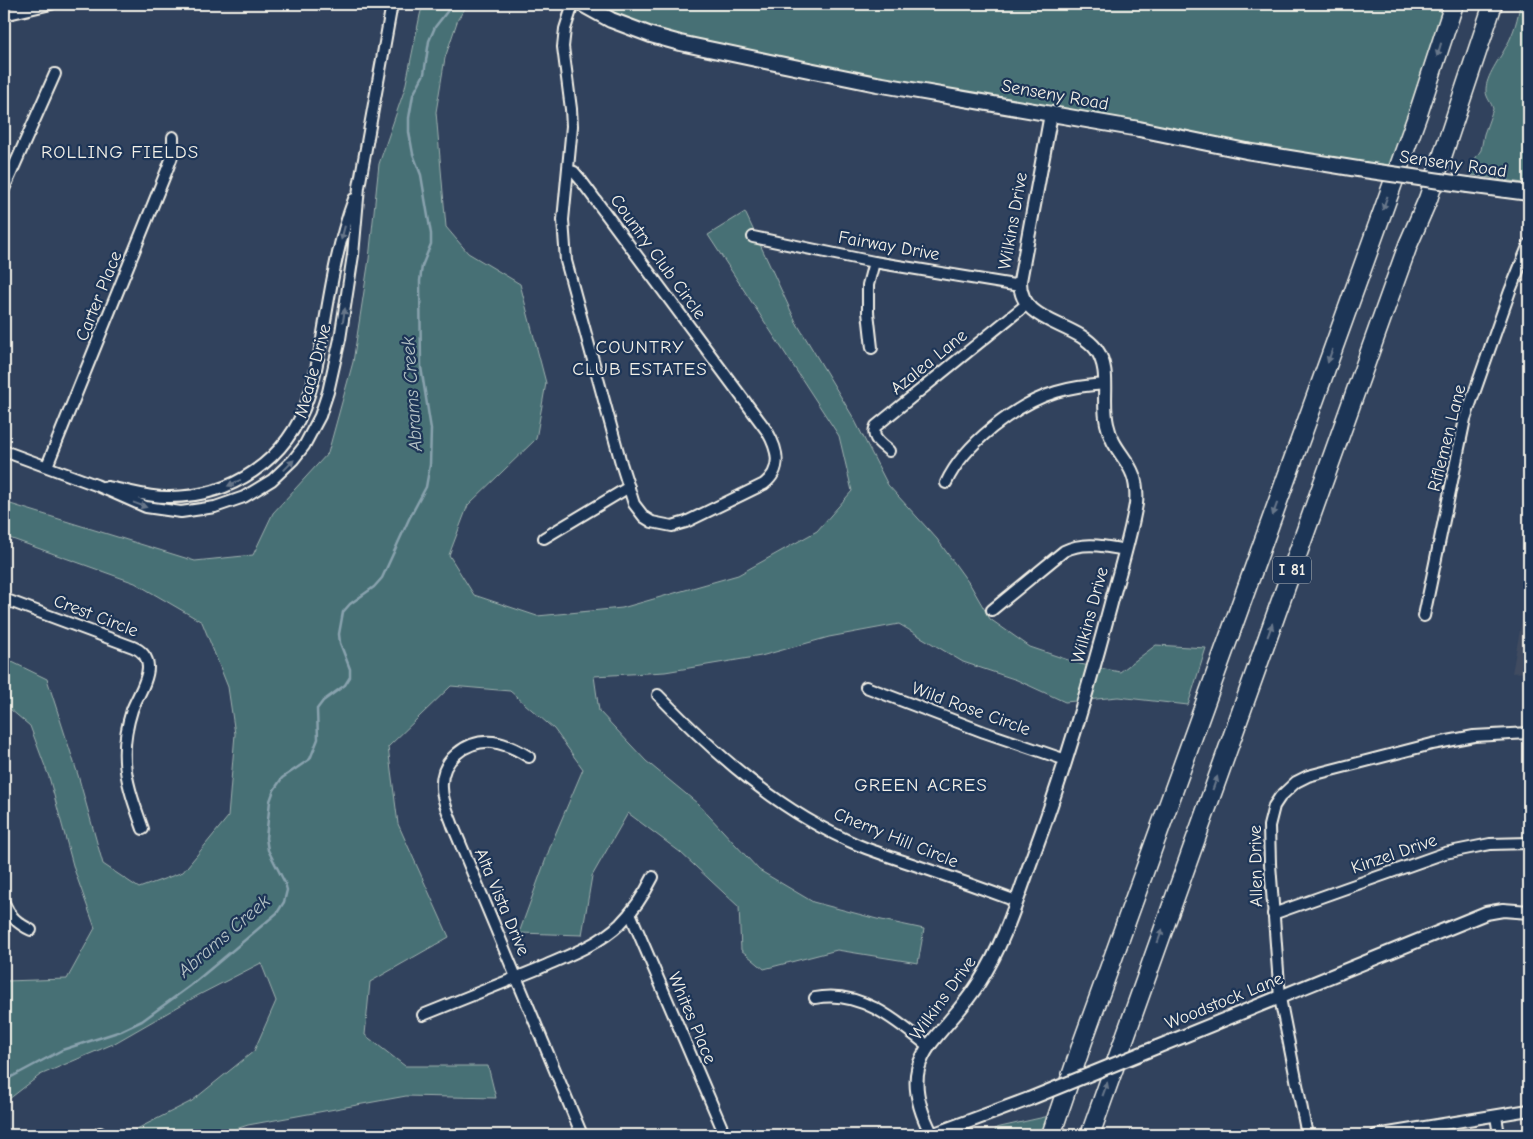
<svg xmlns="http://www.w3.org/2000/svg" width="1533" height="1139" font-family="'Comic Neue',sans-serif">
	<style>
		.built { fill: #3f4b61 }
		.green { fill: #477075; stroke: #9eb0ae }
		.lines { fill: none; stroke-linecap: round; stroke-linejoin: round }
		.stream { stroke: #89a2ae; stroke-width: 2.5 }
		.minor-casing { stroke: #f4f1e8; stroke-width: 14 }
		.tertiary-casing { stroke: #f4f1e8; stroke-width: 16 }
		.secondary-casing { stroke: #f4f1e8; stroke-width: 18 }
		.motorway-casing { stroke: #f4f1e8; stroke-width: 21 }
		.minor { stroke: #1d3557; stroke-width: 10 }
		.tertiary { stroke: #1d3557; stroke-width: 12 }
		.secondary { stroke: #1d3557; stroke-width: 14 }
		.motorway { stroke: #1d3557; stroke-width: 18 }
		.tertiary-bridge-casing { stroke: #f4f1e8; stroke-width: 16; stroke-linecap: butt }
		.secondary-bridge-casing { stroke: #f4f1e8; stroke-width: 18; stroke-linecap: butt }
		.tertiary-bridge { stroke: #1d3557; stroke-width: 12 }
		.secondary-bridge { stroke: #1d3557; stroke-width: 14 }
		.oneway { fill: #68778a }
		.labels { text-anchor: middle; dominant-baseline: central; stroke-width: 4.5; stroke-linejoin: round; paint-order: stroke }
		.shield { fill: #1d3557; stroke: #b4b9bc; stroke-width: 1 }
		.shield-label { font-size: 16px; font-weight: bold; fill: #f4f1e8 }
		.street-label { font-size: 18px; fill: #f4f1e8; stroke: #1d3557 }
		.neighbourhood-label { font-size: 19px; letter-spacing: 1px; fill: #f4f1e8; stroke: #1d3557 }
		.water-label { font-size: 19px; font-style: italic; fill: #b6c3c6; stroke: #1d3557 }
	</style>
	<rect width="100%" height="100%" fill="#31425d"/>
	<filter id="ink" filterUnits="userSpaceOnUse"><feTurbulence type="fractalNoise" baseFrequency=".02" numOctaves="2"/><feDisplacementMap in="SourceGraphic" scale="10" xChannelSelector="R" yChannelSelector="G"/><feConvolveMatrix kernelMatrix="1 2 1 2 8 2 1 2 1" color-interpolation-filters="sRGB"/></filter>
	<g filter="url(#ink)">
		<!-- built -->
		<polygon class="built" points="1529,582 1529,672 1512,673"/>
		<!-- green -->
		<g class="green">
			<polygon points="423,4 468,4 458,19 445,58 436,112 446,227 468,253 520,284 546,383 536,439 468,505 449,555 474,595 537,616 622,608 738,575 817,531 852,491 839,436 708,235 745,212 796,322 853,417 888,485 937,539 971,586 990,619 1030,647 1080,664 1120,672 1156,645 1206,648 1188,705 1118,697 1065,702 1017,680 963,662 899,624 829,637 761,656 665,672 594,676 599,711 646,761 697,803 759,870 813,902 877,919 924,929 918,963 837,950 764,969 741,950 739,907 680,852 628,813 592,876 582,935 519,933 552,842 583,769 554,729 510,691 451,686 388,747 398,824 449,937 370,982 365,1035 405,1066 488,1066 496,1098 406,1096 248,1125 218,1135 125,1135 192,1101 254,1051 276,1001 261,963 195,997 113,1044 40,1075 4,1103 4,979 5,981 67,979 95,928 74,869 49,777 30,726 4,704 4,658 47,679 78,775 103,864 139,888 183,872 228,817 235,734 228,687 202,622 135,583 4,536 4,502 195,561 253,555 273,513 328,453 353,362 369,259 379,164 405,88 420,15"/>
			<polygon points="585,4 1452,4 1395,173 651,35"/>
			<path d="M1520,4H1529V184L1472,175L1473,162L1481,150L1484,134L1493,109C1492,103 1486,98 1486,91C1485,77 1501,57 1507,45C1514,32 1518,18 1520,4Z"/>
			<polygon points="1049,1116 1042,1135 994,1135 996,1128"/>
		</g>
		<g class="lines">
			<!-- stream -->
			<polyline class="stream" points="4,1081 62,1050 121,1031 142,1021 190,986 220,961 277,913 284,902 287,890 285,883 268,850 266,838 270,801 274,790 282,778 310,759 318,739 317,709 323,701 345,685 350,677 350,669 340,643 339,634 343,612 350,604 374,587 382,578 409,519 426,487 430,465 431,429 421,367 420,281 422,266 431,244 431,234 421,175 413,154 409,132 409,118 413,95 424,74 429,41 435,27 453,4"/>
			<defs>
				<g id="minor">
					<polyline points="4,15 51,4"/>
					<path d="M568,170L574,172L580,179L767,431C778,450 783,469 764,484L686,522L672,526L652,522L644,517L634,504L621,463L566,261L563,220L572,126L571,109L563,47L565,29L573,4"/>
					<polyline points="4,189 55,74"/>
					<polyline points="753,237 874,262 1020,286"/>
					<polyline points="872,348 868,312 868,285 874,262"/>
					<polyline points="4,451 96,485 146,507 181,512 215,507 244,497 272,480 293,460 304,446 320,416 328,392 340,339 353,255 359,187 392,4"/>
					<path d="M889,451C881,444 870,438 876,426L1027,304"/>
					<polyline points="47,466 167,170 173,154 173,137"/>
					<path d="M946,483C964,444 1016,404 1056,392C1072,387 1089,385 1106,384"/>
					<path d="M107,487C127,490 146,497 167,497C231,498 288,460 308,398C315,379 318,359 322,339C330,292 337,244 354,199"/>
					<polyline points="544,538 629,487"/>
					<path d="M4,599L133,647C141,650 148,657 148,667C148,681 137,697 132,710C117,757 127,784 143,829"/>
					<path d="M992,610L1064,551C1084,541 1104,546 1126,550"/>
					<polyline points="1424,616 1465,419 1510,291 1529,244"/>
					<polyline points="866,687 984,732 1066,760"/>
					<path d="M658,695C716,755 780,812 858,845C875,852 894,858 912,864C947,876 981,888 1016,901"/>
					<path d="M529,757C518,750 506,744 493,742C466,740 440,760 442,788C442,801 449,814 453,826L582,1135"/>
					<path d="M4,903C9,916 18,924 31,930"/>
					<polyline points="630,913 725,1135"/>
					<polyline points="1273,914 1445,853 1490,844 1529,843"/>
					<path d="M815,998C859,989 896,1020 928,1046"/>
					<path d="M423,1015C462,999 501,984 540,968C567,956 598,945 620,924C634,910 644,895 653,877"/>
					<polyline points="1496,1116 1499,1135"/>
					<polyline points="100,1135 100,1133"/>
					<polyline points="1307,1135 1280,998 1270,864 1269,826 1274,806 1280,797 1296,782 1308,776 1432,744 1474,736 1529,733"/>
					<polyline points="1376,1135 1529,1110"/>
				</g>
				<g id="tertiary">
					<polyline points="1157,1047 1486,913 1503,910 1529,912"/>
					<path d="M932,1135C890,1053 942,1043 980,981C1005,942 1018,896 1034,853C1064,772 1088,690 1110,607C1119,573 1130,539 1136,504C1140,461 1114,458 1107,424C1101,398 1112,371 1096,349C1075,322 1019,323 1020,281L1051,114"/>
					<polyline points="932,1135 1029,1099"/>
				</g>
				<g id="secondary">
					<polyline points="582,4 611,20 651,35 680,43 770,62 877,84 1139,129 1246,151 1364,170"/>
					<polyline points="1468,185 1529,193"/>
				</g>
				<g id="motorway">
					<polyline points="1051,1135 1083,1041 1419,111 1454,4"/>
					<polyline points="1090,1135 1384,312 1408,245 1428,199 1493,4"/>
				</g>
			</defs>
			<!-- minor casing -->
			<use href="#minor" class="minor-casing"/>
			<!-- tertiary casing -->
			<use href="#tertiary" class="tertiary-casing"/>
			<!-- secondary casing -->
			<use href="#secondary" class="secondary-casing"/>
			<!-- motorway casing -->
			<use href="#motorway" class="motorway-casing"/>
			<!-- minor -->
			<use href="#minor" class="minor"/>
			<!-- tertiary -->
			<use href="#tertiary" class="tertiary"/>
			<!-- secondary -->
			<use href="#secondary" class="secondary"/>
			<!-- motorway -->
			<use href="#motorway" class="motorway"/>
			<defs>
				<polyline id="tertiary-bridge" points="1029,1099 1157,1047"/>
				<polyline id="secondary-bridge" points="1364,170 1468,185"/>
			</defs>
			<!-- tertiary-bridge casing -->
			<use href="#tertiary-bridge" class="tertiary-bridge-casing"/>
			<!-- secondary-bridge casing -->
			<use href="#secondary-bridge" class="secondary-bridge-casing"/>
			<!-- tertiary-bridge -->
			<use href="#tertiary-bridge" class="tertiary-bridge"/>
			<!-- secondary-bridge -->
			<use href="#secondary-bridge" class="secondary-bridge"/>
		</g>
		<!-- one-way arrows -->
		<defs><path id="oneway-solid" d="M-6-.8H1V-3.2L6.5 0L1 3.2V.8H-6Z" transform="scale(1.25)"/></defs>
		<g class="oneway">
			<use href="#oneway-solid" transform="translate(1439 50) rotate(107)"/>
			<use href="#oneway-solid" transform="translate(1385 203) rotate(110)"/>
			<use href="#oneway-solid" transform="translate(343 233) rotate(105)"/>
			<use href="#oneway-solid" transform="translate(344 315) rotate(-81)"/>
			<use href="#oneway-solid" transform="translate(1330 356) rotate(110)"/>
			<use href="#oneway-solid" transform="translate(289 465) rotate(-46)"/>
			<use href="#oneway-solid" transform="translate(234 483) rotate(155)"/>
			<use href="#oneway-solid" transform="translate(140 505) rotate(20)"/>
			<use href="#oneway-solid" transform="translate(1275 509) rotate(110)"/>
			<use href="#oneway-solid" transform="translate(1270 630) rotate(-70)"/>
			<use href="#oneway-solid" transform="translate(1215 783) rotate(-70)"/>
			<use href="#oneway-solid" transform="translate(1160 936) rotate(-70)"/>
			<use href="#oneway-solid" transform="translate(1105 1089) rotate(-70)"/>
		</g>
	</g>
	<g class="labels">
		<!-- shield labels -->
		<rect class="shield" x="1273" y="556.5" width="38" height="27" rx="4"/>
		<g class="shield-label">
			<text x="1292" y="570">I 81</text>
		</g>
		<!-- street labels -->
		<g class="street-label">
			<text transform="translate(1055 95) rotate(10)">Senseny Road</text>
			<text transform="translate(1453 164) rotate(8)">Senseny Road</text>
			<text transform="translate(1013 221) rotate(-80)">Wilkins Drive</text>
			<text transform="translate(889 246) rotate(10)">Fairway Drive</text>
			<text transform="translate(658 257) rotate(54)">Country Club Circle</text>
			<text transform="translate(99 296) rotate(-68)">Carter Place</text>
			<text transform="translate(929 362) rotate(-39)">Azalea Lane</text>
			<text transform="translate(313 371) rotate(-75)">Meade Drive</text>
			<text transform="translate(1447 438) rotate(-76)">Riflemen Lane</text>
			<text transform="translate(1090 615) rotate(-75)">Wilkins Drive</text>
			<text transform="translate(96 616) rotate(21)">Crest Circle</text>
			<text transform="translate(971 709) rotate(20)">Wild Rose Circle</text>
			<text transform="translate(896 838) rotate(22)">Cherry Hill Circle</text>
			<text transform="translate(1394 854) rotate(-19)">Kinzel Drive</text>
			<text transform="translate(1256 866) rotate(-91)">Allen Drive</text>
			<text transform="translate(502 902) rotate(67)">Alta Vista Drive</text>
			<text transform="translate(943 998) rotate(-54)">Wilkins Drive</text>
			<text transform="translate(1224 1001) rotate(-22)">Woodstock Lane</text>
			<text transform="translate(692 1018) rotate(67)">Whites Place</text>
		</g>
		<!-- neighbourhood labels -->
		<g class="neighbourhood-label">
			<text x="120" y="152">ROLLING FIELDS</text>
			<text x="640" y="347">COUNTRY<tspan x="640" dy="22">CLUB ESTATES</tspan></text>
			<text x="921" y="785">GREEN ACRES</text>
		</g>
		<!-- water labels -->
		<g class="water-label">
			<text transform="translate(412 394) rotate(-94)">Abrams Creek</text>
			<text transform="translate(224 936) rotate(-41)">Abrams Creek</text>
		</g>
	</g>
	<!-- margin -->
	<rect width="1533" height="1139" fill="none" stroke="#1d3557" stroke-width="20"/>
	<rect x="10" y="10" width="1513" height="1119" fill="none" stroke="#f4f1e8" stroke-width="2" filter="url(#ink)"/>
</svg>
